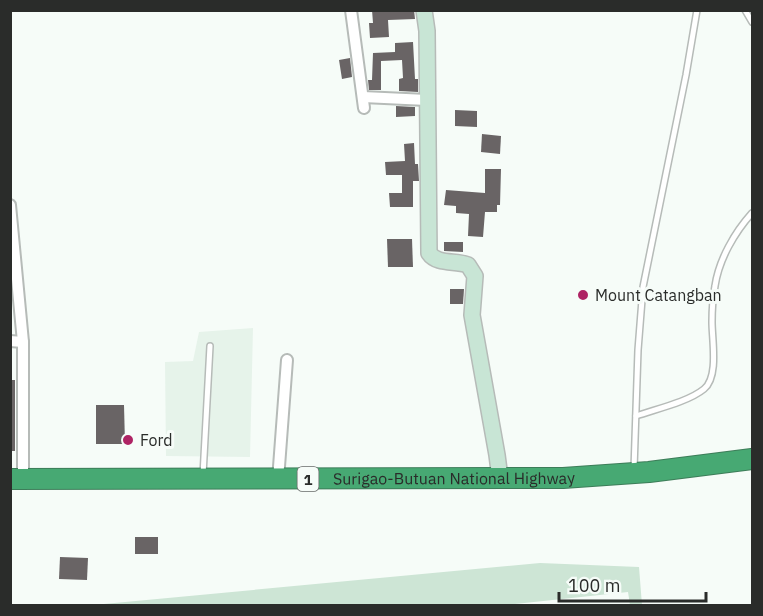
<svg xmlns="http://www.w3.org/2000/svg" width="763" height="616" font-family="'IBM Plex Sans',sans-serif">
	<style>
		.built { fill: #e6f3ea }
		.green { fill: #cde5d5 }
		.building { fill: #696465 }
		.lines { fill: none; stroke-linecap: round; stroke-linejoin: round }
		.lane-casing { stroke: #b6bbb8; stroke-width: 8 }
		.street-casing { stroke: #b6bbb8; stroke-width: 14 }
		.secondary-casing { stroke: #b6bbb8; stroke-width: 18 }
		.highway-casing { stroke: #3d7d59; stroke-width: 22 }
		.lane { stroke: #fff; stroke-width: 5 }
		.street { stroke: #fff; stroke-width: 10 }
		.secondary { stroke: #c8e5d5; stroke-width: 15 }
		.highway { stroke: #47a973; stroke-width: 20 }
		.poi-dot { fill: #ae2364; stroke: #f6fcf8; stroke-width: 2 }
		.labels { text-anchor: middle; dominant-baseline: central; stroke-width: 6; stroke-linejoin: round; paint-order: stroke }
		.shield { fill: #f6fcf8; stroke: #676a68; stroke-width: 1.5 }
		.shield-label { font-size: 15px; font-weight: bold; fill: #2a2c2a }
		.poi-label { font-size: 16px; fill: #2a2c2a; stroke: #f6fcf8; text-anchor: start }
		.street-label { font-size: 16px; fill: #2a2c2a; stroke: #f6fcf8 }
	</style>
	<rect width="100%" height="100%" fill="#f6fcf8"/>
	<!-- built -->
	<polygon class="built" points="253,328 250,457 166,456 165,362 193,361 199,332"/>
	<!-- green -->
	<polygon class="green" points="540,563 639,567 642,605 630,605 628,592 497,606 93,605"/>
	<!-- building -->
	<g class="building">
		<polygon points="372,10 414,10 415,19 388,20 389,37 370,38 369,23 373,23"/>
		<polygon points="413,42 415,79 418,79 418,92 399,91 399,79 403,78 402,60 381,61 381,90 369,90 368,80 372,80 373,53 395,52 395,43"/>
		<polygon points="350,58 352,77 342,79 339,60"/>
		<polygon points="396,106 415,107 415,116 396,117"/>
		<polygon points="455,110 477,111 477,127 455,126"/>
		<polygon points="482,134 501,136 500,154 481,152"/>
		<polygon points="414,143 415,164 418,164 419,181 413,181 413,207 390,207 389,193 402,193 402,175 386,175 385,162 405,161 404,144"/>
		<polygon points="485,169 501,169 500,205 497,205 497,212 485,212 483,237 468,236 469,214 456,213 456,206 444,205 446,190 485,193"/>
		<polygon points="387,239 412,239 413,267 388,267"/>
		<polygon points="444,242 463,242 463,252 444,251"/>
		<polygon points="450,289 464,289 463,304 450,304"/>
		<rect x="10" y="380" width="5" height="71"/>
		<polygon points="96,405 124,405 125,444 96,444"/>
		<rect x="135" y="537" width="23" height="17"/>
		<polygon points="60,557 88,558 87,580 59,579"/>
	</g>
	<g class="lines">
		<defs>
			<g id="lane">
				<polyline points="745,10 752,22"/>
				<path d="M636,416C656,409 688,402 704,389C719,377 712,340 712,322C712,310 713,297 715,286C719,259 735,232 752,213"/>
				<polyline points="634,469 638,350 643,287 686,75 697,10"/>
				<polyline points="203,475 210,346"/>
			</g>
			<g id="street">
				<polyline points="351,10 364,108"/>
				<polyline points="363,97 427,100"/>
				<polyline points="10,205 23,342 23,479"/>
				<polyline points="10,341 23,342"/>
				<polyline points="278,480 287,360"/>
			</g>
			<path id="secondary" d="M424,10L427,31L429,253C437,265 456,260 468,265L475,276L472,315L497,455L500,478"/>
			<g id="highway">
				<path id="s1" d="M10,479L563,478L649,472L752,459"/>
			</g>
		</defs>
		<!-- lane casing -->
		<use href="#lane" class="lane-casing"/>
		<!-- street casing -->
		<use href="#street" class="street-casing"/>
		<!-- secondary casing -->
		<use href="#secondary" class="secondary-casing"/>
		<!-- highway casing -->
		<use href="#highway" class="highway-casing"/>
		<!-- lane -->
		<use href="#lane" class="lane"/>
		<!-- street -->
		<use href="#street" class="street"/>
		<!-- secondary -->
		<use href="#secondary" class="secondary"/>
		<!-- highway -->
		<use href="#highway" class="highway"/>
	</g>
	<!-- markers -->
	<g class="poi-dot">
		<circle cx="583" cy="295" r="6"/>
		<circle cx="128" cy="440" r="6"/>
	</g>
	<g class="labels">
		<!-- shield labels -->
		<rect class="shield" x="297.5" y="467" width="21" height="24" rx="4.5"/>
		<g class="shield-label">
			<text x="308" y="479">1</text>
		</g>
		<!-- poi labels -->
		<g class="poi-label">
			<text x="595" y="295">Mount Catangban</text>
			<text x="140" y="440">Ford</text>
		</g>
		<!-- street labels -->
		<g class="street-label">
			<text stroke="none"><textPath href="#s1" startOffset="444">Surigao-Butuan National Highway</textPath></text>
		</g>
	</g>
	<!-- border -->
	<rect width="763" height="616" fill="none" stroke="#2a2c2a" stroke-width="24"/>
	<!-- scale -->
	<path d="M559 592v9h147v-9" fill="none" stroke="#2a2c2a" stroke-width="3"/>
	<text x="568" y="592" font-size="18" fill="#2a2c2a" stroke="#f6fcf8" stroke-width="4.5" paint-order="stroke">100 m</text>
</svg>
